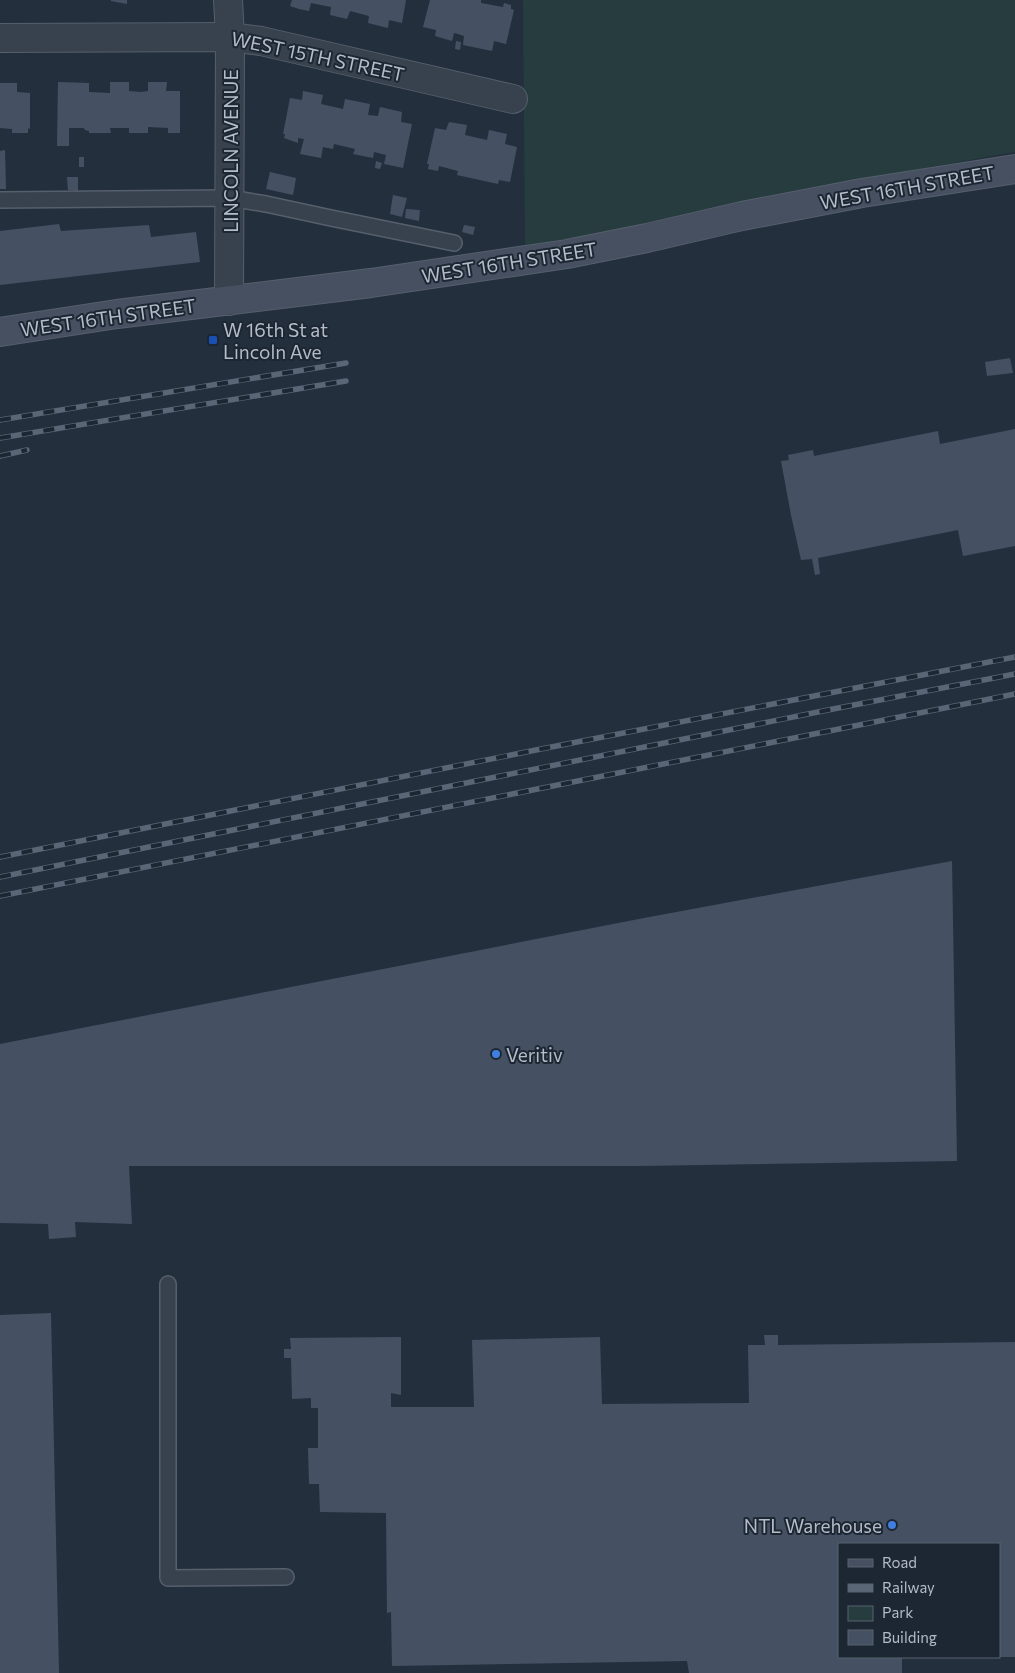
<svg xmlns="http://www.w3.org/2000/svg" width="1015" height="1673" font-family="Commissioner,sans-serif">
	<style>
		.green { fill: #263c3f }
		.building { fill: #455162 }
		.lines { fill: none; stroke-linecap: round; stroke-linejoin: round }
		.lane-casing { stroke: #565f6c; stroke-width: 18 }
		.street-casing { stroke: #565f6c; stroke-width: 30 }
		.secondary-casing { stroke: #565f6c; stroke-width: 30 }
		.lane { stroke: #38414e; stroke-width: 15 }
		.street { stroke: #38414e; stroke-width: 28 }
		.secondary { stroke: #465061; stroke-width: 28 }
		.rail-casing { stroke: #5a6575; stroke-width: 5.5 }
		.rail { stroke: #1d2633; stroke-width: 4; stroke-dasharray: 11; stroke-linecap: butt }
		.transit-dot { fill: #1a4fb4; stroke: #1d2633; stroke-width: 2 }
		.shop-dot { fill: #3f7fe0; stroke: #1d2633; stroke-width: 2 }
		.labels { text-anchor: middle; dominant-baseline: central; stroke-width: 4; stroke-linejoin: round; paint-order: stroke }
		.street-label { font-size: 19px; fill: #b4bcc9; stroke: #1d2633 }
		.poi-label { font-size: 19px; fill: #b4bcc9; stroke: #1d2633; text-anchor: start }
	</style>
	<rect width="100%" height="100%" fill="#242f3e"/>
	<!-- green -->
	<polygon class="green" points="523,0 1015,0 1015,152 778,194 593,235 525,245"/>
	<!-- building -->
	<g class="building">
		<polygon points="111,0 127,0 127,4 111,1"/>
		<polygon points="292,0 406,0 402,23 389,20 388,28 368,23 369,16 350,11 347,19 330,15 331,7 311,3 309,11 299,9 290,6"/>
		<polygon points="430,0 481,0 481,3 503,7 504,3 511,5 511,9 514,10 506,44 494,41 492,51 463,45 464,36 458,34 454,33 452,41 435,36 436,30 423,27"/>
		<polygon points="456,41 461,42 460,50 455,49"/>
		<polygon points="58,82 89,83 89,92 110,93 110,82 129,82 129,91 140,92 148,91 148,82 167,82 166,91 180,91 180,133 168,133 168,128 148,127 148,133 129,133 129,128 110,128 111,133 89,133 89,131 85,130 84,128 69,128 69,146 57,146"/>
		<polygon points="0,83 17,83 17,92 30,93 30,129 28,128 28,133 12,133 12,129 0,128"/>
		<polygon points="303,91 323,95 321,104 343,109 345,99 370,104 368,115 378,116 380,107 402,112 401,122 412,124 403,168 384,164 386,155 374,152 373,158 353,154 355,149 334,144 333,149 323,147 321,158 300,154 304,139 298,138 298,143 284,138 285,134 283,134 290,98 302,100"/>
		<polygon points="449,122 467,125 465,135 487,140 489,130 507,134 505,144 517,147 510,182 499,180 498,184 457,175 458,171 439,166 438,171 428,169 429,164 427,164 435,128 446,130"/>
		<polygon points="5,150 6,189 0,189 0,151"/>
		<rect x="79" y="157" width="5" height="10"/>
		<polygon points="376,161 382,163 380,169 375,168"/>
		<polygon points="270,172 296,178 293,195 266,189"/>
		<polygon points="67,177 78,177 78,191 68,190"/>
		<polygon points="393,195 407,198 402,217 390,214"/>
		<polygon points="406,209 420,210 419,221 405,218"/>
		<polygon points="59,224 61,231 149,225 151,237 196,232 200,262 0,285 0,231"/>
		<polygon points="464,225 475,227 473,235 462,232"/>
		<polygon points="1010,358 1013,373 987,376 985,362"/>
		<polygon points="1015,429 1015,546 963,556 958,530 818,558 820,574 815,575 812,559 801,560 791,515 781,461 789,460 788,455 813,450 814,456 938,431 940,444"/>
		<polygon points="952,861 957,1161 638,1166 129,1166 132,1224 75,1222 76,1237 49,1239 48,1224 0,1223 0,1044 644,918"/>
		<polygon points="51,1313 59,1673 0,1673 0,1315"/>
		<polygon points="764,1335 778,1335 778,1345 1015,1342 1015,1657 999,1657 999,1544 839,1544 839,1657 902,1657 902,1673 689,1673 687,1661 392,1666 391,1612 387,1613 386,1513 320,1512 319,1484 309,1484 308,1448 318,1448 318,1408 311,1408 311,1398 292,1399 291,1358 284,1358 284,1349 291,1349 290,1338 401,1337 401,1395 391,1393 391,1407 474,1407 472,1340 600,1337 602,1404 749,1403 748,1345 765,1345"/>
	</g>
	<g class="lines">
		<defs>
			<g id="lane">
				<polyline points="0,200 230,198 266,204 331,218 454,243"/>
				<polyline points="168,1284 168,1578 286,1577"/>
			</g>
			<g id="street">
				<polyline points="228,0 230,37 229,301"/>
				<polyline points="0,38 230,37 261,41 513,99"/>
			</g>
			<polyline id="secondary" points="0,332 117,314 371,283 567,254 647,238 742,216 862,193 1015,169"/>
		</defs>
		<!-- lane casing -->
		<use href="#lane" class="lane-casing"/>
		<!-- street casing -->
		<use href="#street" class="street-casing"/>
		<!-- secondary casing -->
		<use href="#secondary" class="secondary-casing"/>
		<!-- lane -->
		<use href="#lane" class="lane"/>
		<!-- street -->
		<use href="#street" class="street"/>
		<!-- secondary -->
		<use href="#secondary" class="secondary"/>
		<defs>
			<g id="rail">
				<polyline points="0,420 346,363"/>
				<polyline points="0,438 346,381"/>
				<polyline points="0,456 27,450"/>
				<polyline points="0,857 541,749 1015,657"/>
				<polyline points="0,877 828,710 1015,674"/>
				<polyline points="0,896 1015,694"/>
			</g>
		</defs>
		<!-- rail casing -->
		<use href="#rail" class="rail-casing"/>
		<!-- rail -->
		<use href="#rail" class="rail"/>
	</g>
	<!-- markers -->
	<rect class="transit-dot" x="208" y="335" width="10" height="10" rx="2.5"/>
	<g class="shop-dot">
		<circle cx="496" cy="1054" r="5"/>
		<circle cx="892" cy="1525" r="5"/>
	</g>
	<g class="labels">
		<!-- street labels -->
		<g class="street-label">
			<text transform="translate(318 56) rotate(12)">WEST 15TH STREET</text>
			<text transform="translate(230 151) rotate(-90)">LINCOLN AVENUE</text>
			<text transform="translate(907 187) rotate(-10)">WEST 16TH STREET</text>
			<text transform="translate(509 262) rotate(-9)">WEST 16TH STREET</text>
			<text transform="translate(108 317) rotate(-8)">WEST 16TH STREET</text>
		</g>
		<!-- poi labels -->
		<g class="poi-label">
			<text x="223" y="329">W 16th St at<tspan x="223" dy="22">Lincoln Ave</tspan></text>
			<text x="506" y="1054">Veritiv</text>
			<text x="882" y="1525" text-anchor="end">NTL Warehouse</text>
		</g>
	</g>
	<!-- legend -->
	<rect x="838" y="1543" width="162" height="115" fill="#1d2633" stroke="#59626f"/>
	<rect x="848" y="1559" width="25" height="8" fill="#465061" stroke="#59626f"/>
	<text x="882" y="1568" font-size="15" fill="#b4bcc9">Road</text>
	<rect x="848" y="1584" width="25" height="8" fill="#5a6575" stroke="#59626f"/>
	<text x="882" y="1593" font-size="15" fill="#b4bcc9">Railway</text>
	<rect x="848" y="1606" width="25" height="15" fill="#263c3f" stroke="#59626f"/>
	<text x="882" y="1618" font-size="15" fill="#b4bcc9">Park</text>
	<rect x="848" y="1630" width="25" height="15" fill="#455162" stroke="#59626f"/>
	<text x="882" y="1643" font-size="15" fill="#b4bcc9">Building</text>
</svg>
